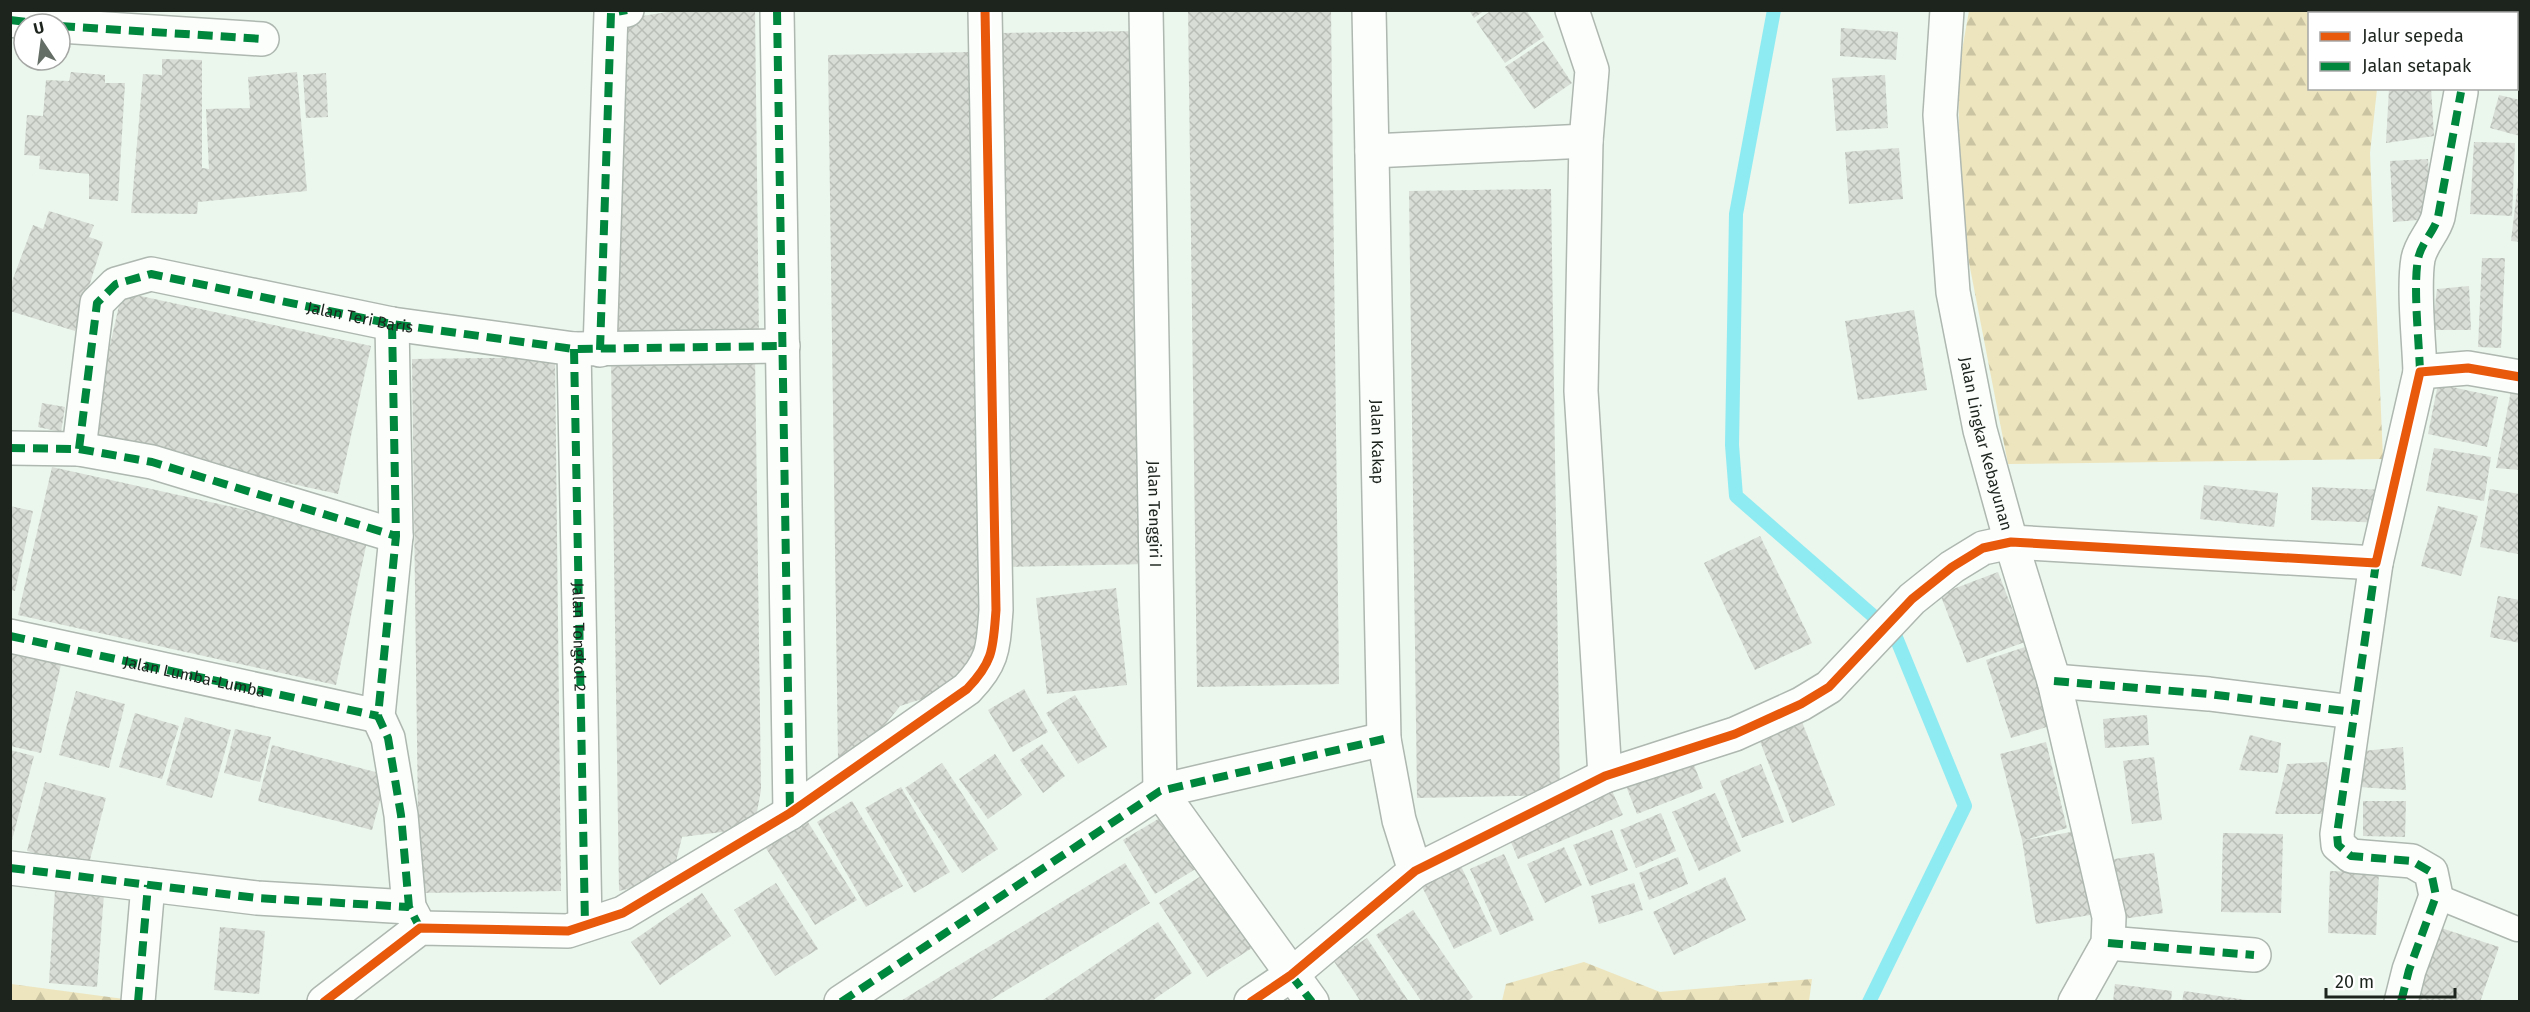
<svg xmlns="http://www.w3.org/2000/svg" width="2530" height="1012" font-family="'Fira Sans',sans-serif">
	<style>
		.forest { fill: url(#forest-firs) }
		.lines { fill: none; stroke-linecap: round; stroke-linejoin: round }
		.stream { stroke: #8eebf2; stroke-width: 14 }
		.building { fill: url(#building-cross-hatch) }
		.service-casing { stroke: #aeb7b0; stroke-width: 27 }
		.minor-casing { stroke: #aeb7b0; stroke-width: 36 }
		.service { stroke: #fcfefc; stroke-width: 24 }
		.minor { stroke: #fcfefc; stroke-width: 33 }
		.quiet { stroke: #00873e; stroke-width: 8; stroke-dasharray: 15 8; stroke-linecap: butt }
		.cycleway-casing { stroke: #fff; stroke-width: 13 }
		.cycleway { stroke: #e8590c; stroke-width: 9 }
		.labels { text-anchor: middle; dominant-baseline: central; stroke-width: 5; stroke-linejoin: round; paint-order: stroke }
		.street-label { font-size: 16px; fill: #1d241e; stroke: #fff }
	</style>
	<defs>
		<pattern id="forest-firs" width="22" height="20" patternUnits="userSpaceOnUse" patternTransform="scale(1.5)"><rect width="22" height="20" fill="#ede5bd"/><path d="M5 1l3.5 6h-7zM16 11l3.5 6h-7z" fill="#cbc4a2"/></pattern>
		<pattern id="building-cross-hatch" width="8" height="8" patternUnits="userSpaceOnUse" patternTransform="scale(1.5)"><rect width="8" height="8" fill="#d8ded5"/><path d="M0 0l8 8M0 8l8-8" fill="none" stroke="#b9beb6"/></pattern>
	</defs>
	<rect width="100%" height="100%" fill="#ebf6ec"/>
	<!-- forest -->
	<g class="forest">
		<polygon points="1969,11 2385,11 2385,14 2310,14 2310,88 2377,89 2370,153 2383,459 2008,464 1961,221 1958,73"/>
		<polygon points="1584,962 1660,992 1812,979 1809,1001 1502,1001 1506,984"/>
		<polygon points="11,984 139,1001 11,1001"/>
	</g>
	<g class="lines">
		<!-- stream -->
		<polyline class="stream" points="1774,10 1736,214 1732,445 1736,496 1895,635 1965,806 1869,1002"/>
	</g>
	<!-- building -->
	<g class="building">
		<polygon points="680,10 755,10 759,343 617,345 617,20"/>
		<polygon points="1188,10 1331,10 1339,684 1197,687"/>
		<polygon points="1469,10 1485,10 1474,18"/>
		<polygon points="1492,10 1526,10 1544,37 1505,63 1476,21"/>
		<rect x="2434" y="10" width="34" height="4"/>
		<rect x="2476" y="10" width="35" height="4"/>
		<polygon points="2518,10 2520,10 2520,42 2517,42"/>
		<polygon points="1841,28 1898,32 1896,60 1840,56"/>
		<polygon points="1141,31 1149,564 1007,567 999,33"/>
		<polygon points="1544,41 1572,83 1534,109 1505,67"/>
		<polygon points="970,52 979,658 928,697 900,706 872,741 838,760 828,55"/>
		<polygon points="162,59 202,60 202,168 209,169 206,109 250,108 248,77 297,72 307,191 198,202 197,214 131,213 143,74 162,75"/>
		<polygon points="71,72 105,75 105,83 125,83 118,201 89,199 89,174 39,169 40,156 24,155 27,115 43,116 46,80 69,81"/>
		<polygon points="326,73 328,117 306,118 303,75"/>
		<polygon points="1885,75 1888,128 1836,131 1832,78"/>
		<polygon points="2389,88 2431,88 2434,136 2386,143"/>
		<polygon points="2499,95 2520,100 2520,136 2490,128"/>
		<polygon points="2474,142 2515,143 2512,216 2470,214"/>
		<polygon points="1899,148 1903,199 1849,204 1845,152"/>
		<polygon points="2428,159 2432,219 2393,222 2390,161"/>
		<polygon points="2518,182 2520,182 2520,242 2511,241"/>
		<polygon points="1551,189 1560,795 1417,798 1409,191"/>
		<polygon points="49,211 94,225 89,237 103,242 75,331 10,311 10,287 33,225 43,229"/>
		<polygon points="2482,258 2505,258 2501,348 2478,347"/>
		<polygon points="2469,286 2471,330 2432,330 2437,289"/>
		<polygon points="122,292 371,346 338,494 89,439"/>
		<polygon points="1914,310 1927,390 1858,400 1845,321"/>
		<polygon points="755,355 761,790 754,828 682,837 672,878 619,891 611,358"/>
		<polygon points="555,357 561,891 419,893 412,359"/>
		<polygon points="2438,384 2498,397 2487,447 2428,434"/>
		<polygon points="2511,391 2520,393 2520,470 2496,468"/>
		<polygon points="42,403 65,407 61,432 38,427"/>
		<polygon points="2434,448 2491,457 2484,501 2426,491"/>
		<polygon points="52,467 368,537 336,685 18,615"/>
		<polygon points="2204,485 2278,493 2274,527 2200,519"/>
		<polygon points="2312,487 2386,490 2384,523 2311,520"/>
		<polygon points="2490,489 2520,494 2518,554 2480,547"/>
		<polygon points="10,506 33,511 15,591 10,590"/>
		<polygon points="2438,506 2478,516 2461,576 2421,566"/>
		<polygon points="1760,536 1812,643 1755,670 1704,563"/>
		<polygon points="1998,572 2025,642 1967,663 1940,594"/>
		<polygon points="1116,588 1127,685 1047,694 1036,598"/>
		<polygon points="2498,596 2520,600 2520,643 2490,637"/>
		<polygon points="2025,647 2050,726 2011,738 1986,660"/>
		<polygon points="10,650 62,660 41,753 10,746"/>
		<polygon points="1024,689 1048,732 1013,752 988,710"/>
		<polygon points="76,691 125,704 109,768 59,755"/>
		<polygon points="1075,695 1107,747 1078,764 1046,713"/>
		<polygon points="135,713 179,726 162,779 119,767"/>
		<polygon points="2147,715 2149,745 2105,748 2103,719"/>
		<polygon points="185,717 231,730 212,798 166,785"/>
		<polygon points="1802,722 1835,805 1792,823 1759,739"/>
		<polygon points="235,729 271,737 260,782 224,773"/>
		<polygon points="2250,735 2281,743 2278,773 2239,770"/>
		<polygon points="2046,742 2067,828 2025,840 2077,831 2090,915 2036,924 2022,840 2000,754"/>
		<polygon points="1042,744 1065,776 1043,793 1020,760"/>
		<polygon points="272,745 387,775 372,830 258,801"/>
		<polygon points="2403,747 2406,790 2359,787 2363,751"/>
		<polygon points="10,750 34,756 11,844 10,844"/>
		<polygon points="995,754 1022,795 988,819 959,779"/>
		<polygon points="2154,757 2162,820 2132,824 2123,761"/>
		<polygon points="1692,760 1703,788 1637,814 1626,786"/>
		<polygon points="2327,762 2332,814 2275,814 2287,764"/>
		<polygon points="942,763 998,849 962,873 905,788"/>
		<polygon points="1761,764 1784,822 1742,838 1720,781"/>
		<polygon points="45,782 106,798 88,867 27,851"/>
		<polygon points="901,787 950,872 914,893 865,808"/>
		<polygon points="1612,791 1623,815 1518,859 1508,835"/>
		<polygon points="1715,793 1741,851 1699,871 1672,812"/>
		<polygon points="852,801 903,886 866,907 817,822"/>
		<polygon points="2363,801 2406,801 2405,837 2363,836"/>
		<polygon points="1170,812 1202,865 1155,894 1123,840"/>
		<polygon points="1661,813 1676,851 1636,868 1620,830"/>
		<polygon points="806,819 857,900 815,925 764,845"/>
		<polygon points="1612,830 1628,870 1590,886 1573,845"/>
		<polygon points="2223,833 2283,834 2281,913 2221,912"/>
		<polygon points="1564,847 1582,885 1545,903 1527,864"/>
		<polygon points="2154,853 2163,913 2116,920 2108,860"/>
		<polygon points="1504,854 1534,920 1500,935 1470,869"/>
		<polygon points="1678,857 1688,884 1649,900 1639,873"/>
		<polygon points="1459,862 1492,931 1454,949 1419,881"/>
		<polygon points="1125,863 1150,903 987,1002 899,1002"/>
		<polygon points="2330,871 2379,873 2376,935 2328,933"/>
		<polygon points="1204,874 1252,948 1207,977 1159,903"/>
		<polygon points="1725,877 1746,920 1674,955 1653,912"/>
		<polygon points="776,883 818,949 775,976 734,910"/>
		<polygon points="1634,883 1643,910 1599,924 1591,896"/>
		<polygon points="55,890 104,894 97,987 49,983"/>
		<polygon points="702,893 731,936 660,985 631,942"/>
		<polygon points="1413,910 1473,997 1467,1002 1422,1002 1376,935"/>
		<polygon points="1158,922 1192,973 1156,998 1151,1002 1040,1002"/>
		<polygon points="220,927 265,931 259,994 214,990"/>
		<polygon points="2438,927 2499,947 2480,1002 2413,1002"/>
		<polygon points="1367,938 1409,1002 1361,1002 1333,960"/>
		<polygon points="2115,984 2172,991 2171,1002 2113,1002"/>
		<polygon points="2184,991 2247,1000 2247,1002 2182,1002"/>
	</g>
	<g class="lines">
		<defs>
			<polyline id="service" points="2436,896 2517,929"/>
			<g id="minor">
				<polyline points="777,10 790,813"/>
				<path id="s1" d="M1146,10L1160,791L1312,1002"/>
				<path id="s2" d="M1369,10L1384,739L1399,820L1415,871"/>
				<polyline points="1572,10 1592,70 1586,141 1581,391 1605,776"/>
				<path id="s3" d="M1947,10L1940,115L1953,292L1980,430L2011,542L2054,681L2109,917L2108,943L2075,1002"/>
				<polyline points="10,20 45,24"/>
				<polyline points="60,26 262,39"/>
				<polyline points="1372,151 1586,141"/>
				<polyline points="392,324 396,536 378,716 388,738 401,815 409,907 420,928"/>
				<path id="s4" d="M574,349L585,925"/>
				<polyline points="600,350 611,13 627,10"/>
				<path d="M2420,372C2419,340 2413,288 2418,259C2421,243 2434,232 2438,217L2461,92"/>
				<polyline points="10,448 79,449 152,462 396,536"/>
				<polyline points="79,449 97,303 116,284 151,274 392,324 574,349 783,346"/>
				<polyline points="2376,563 2337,834 2338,845 2351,856 2412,861 2431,872 2436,896 2409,970 2401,1002"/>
				<polyline points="10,636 378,716"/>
				<polyline points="2054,681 2209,694 2353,712"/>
				<polyline points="10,868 257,898 409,907"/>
				<polyline points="2108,943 2254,955"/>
				<polyline points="138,1002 148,885"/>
				<path d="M324,1002L420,928L568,931L623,913L790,813L967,689C994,661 993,648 996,610L985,10"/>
				<polyline points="841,1002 1160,791 1384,739"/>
				<polyline points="1251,1002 1291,975 1415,871 1605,776 1735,734 1801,704 1829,687 1912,599 1952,567 1983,548 2011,542 2376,563 2420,372 2468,368 2520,377"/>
			</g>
		</defs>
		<!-- service casing -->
		<use href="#service" class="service-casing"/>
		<!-- minor casing -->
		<use href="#minor" class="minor-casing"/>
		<!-- service -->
		<use href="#service" class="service"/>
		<!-- minor -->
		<use href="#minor" class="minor"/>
		<!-- quiet -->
		<g class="quiet">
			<polyline points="777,10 790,813"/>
			<polyline points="10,20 45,24"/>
			<polyline points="60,26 262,39"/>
			<polyline points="392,324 396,536 378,716 388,738 401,815 409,907 420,928 416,930"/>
			<polyline points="574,349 585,925"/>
			<polyline points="600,350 611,13 627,10"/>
			<path d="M2420,372C2419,340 2413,288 2418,259C2421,243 2434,232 2438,217L2461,92"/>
			<polyline points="10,448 79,449 152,462 396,536"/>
			<path id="s5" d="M79,449L97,303L116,284L151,274L392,324L574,349L783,346"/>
			<polyline points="2376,563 2337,834 2338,845 2351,856 2412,861 2431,872 2436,896 2409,970 2401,1002"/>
			<path id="s6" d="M10,636L378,716"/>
			<polyline points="2054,681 2209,694 2353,712"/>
			<polyline points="10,868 257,898 409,907"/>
			<polyline points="2108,943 2254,955"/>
			<polyline points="1291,975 1312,1002"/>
			<polyline points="138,1002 148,885"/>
			<polyline points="841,1002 1160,791 1384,739"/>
		</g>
		<defs>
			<g id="cycleway">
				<path d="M324,1002L420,928L568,931L623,913L790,813L967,689C994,661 993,648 996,610L985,10"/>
				<polyline points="1251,1002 1291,975 1415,871 1605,776 1735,734 1801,704 1829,687 1912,599 1952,567 1983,548 2011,542 2376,563 2420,372 2468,368 2520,377"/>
			</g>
		</defs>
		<!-- cycleway casing -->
		<use href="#cycleway" class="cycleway-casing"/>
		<!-- cycleway -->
		<use href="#cycleway" class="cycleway"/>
	</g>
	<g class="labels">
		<!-- street labels -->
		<g class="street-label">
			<text stroke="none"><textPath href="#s5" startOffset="424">Jalan Teri Baris</textPath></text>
			<text stroke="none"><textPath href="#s2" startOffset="432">Jalan Kakap</textPath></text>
			<text stroke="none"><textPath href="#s3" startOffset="438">Jalan Lingkar Kebayunan</textPath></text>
			<text stroke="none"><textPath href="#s1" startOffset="504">Jalan Tenggiri I</textPath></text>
			<text stroke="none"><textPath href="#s4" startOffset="288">Jalan Tongkol 2</textPath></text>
			<text stroke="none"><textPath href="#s6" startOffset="189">Jalan Lumba-Lumba</textPath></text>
		</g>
	</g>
	<!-- border -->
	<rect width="2530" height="1012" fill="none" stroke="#1d241e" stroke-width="24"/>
	<!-- legend -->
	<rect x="2308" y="12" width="210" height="78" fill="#ffffff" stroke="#a5a7a5" stroke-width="1.5"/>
	<rect x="2320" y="32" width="30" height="9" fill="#e8590c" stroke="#a5a7a5" stroke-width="1.5"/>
	<text x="2362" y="42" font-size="18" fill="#1d241e">Jalur sepeda</text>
	<rect x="2320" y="62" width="30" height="9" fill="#00873e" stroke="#a5a7a5" stroke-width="1.5"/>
	<text x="2362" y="72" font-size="18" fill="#1d241e">Jalan setapak</text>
	<!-- north arrow -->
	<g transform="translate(42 42) rotate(347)"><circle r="28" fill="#ffffff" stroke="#a5a7a5" stroke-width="1.5"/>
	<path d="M0-4.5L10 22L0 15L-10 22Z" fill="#656e66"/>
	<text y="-9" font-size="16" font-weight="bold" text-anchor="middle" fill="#1d241e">U</text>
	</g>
	<!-- scale -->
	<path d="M2326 988v9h129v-9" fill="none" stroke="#1d241e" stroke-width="3"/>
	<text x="2335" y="988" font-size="18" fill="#1d241e" stroke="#ffffff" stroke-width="4.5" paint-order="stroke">20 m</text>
</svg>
